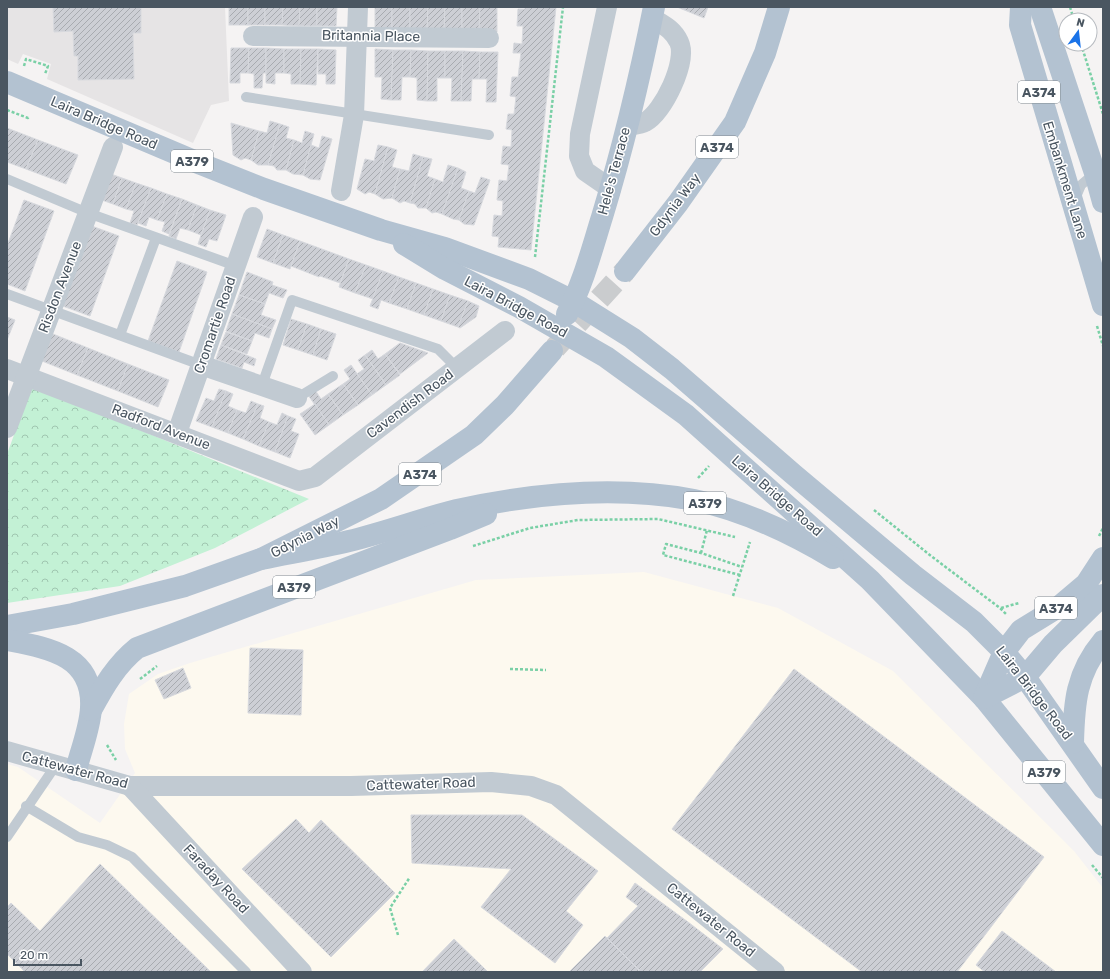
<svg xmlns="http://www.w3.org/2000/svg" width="1110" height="979" font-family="Rubik,sans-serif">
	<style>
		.commercial { fill: #fdf9ef }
		.education { fill: #e6e4e5 }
		.forest { fill: url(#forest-crowns) }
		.building { fill: url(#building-hatch); stroke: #d7d9de }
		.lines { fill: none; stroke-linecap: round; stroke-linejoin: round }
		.primary-tunnel { stroke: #caccce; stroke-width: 22; stroke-dasharray: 22 11; stroke-linecap: butt }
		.path { stroke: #7ad0a6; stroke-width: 2.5; stroke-dasharray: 3 2; stroke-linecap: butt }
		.lane { stroke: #c1cad2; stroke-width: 10 }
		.street { stroke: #c1cad2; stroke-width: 20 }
		.primary { stroke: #b3c2d1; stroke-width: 22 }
		.labels { text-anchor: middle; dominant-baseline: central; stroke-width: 3; stroke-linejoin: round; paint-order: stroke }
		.shield { fill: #fff; stroke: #808990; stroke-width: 1 }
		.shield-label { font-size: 13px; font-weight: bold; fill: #4a5661 }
		.street-label { font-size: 14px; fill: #4a5661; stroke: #fff }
	</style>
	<defs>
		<pattern id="forest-crowns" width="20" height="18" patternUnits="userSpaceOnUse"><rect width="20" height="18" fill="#c3f1d5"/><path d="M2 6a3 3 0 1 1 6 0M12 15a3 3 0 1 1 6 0" fill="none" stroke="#a0c6b0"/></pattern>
		<pattern id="building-hatch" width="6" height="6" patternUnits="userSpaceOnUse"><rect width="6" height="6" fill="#cdcfd5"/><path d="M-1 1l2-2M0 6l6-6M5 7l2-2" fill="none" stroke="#a8abb0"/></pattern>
	</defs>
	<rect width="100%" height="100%" fill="#f5f3f3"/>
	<!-- commercial -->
	<polygon class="commercial" points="644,572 778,608 893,671 1074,851 1103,888 1102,972 7,972 7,764 18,767 100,823 135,773 125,749 124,724 129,694 158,674 190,663 476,580"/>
	<!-- education -->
	<polygon class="education" points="7,7 225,7 229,101 211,105 193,143 47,79 51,64 23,54 18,64 7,59"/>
	<!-- forest -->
	<polygon class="forest" points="32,386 309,499 215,548 120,586 7,603 7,454"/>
	<!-- building -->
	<g class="building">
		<polygon points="53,7 141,7 141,33 133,33 134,79 78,80 78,56 74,56 73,31 54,32"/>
		<rect x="229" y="7" width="19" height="18"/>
		<rect x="248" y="7" width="17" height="18"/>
		<polygon points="265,7 283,7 282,25 265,25"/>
		<polygon points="283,7 300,7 299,26 282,25"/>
		<polygon points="300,7 317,7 317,26 299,26"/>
		<polygon points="317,7 337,7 336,26 317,26"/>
		<rect x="375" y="7" width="17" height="22"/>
		<polygon points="392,7 410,7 410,30 392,29"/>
		<polygon points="410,7 428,7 427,30 410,30"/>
		<polygon points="428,7 445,7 444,31 427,30"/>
		<polygon points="445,7 462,7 462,31 444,31"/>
		<polygon points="462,7 480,7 479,31 462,31"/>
		<polygon points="480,7 497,7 497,32 479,31"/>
		<polygon points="525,7 556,7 531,250 498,247 499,237 492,236 494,215 502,216 503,201 497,200 499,180 507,181 509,165 501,164 503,146 511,147 512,130 506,129 508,114 514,114 516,97 510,96 512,77 518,77 521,53 513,53 514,43 522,44 523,26 517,26 518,9 525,9"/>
		<polygon points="677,7 708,7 704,18"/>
		<polygon points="231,48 249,48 248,73 240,73 240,83 230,83"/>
		<polygon points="249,48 266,48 266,73 263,73 262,88 254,88 254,74 248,73"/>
		<polygon points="266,48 284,49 284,73 275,73 275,84 266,83"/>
		<polygon points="284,49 301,49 300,84 291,84 291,74 284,73"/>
		<polygon points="301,49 318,49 316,85 300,84"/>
		<polygon points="318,49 336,50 335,84 326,84 326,74 318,74"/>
		<polygon points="375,49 393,50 391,100 381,99 382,77 375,77"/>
		<polygon points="393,50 411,50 410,77 402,77 401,100 391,100"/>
		<polygon points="411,50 428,51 427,101 417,100 417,78 410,77"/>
		<polygon points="428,51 445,51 445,78 437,78 437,101 427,101"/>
		<polygon points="445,51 463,51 461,101 451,101 452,78 445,78"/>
		<polygon points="463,51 480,52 479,79 472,79 471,101 461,101"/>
		<polygon points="480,52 498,52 496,102 486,102 487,79 479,79"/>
		<polygon points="270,121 280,124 268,165 258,165 251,160 259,131 267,133"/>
		<polygon points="231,123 259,131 251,160 245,158 241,160 233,155"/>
		<polygon points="280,124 289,127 286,138 294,140 286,170 277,170 274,166 268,165"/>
		<polygon points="7,128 38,140 26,169 7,162"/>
		<polygon points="305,131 314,134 303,175 293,174 286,170 294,140 302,143"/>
		<polygon points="322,136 332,139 320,180 310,179 303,175 311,145 319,148"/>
		<polygon points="38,140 78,155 66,184 26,169"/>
		<polygon points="378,145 388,147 375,194 369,192 365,194 357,189 365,159 374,161"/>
		<polygon points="388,147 397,150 392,167 400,169 392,198 383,199 375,194"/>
		<polygon points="413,154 423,157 410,203 404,201 400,203 392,198 400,169 409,171"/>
		<polygon points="423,157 432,159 427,176 435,179 426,208 418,208 415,204 410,203"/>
		<polygon points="448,165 458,168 442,214 436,212 432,213 426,208 435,179 443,182"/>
		<polygon points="458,168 466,172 461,188 469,191 459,220 453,219 442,214"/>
		<polygon points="108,173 122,178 113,204 99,199"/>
		<polygon points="481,177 490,180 474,225 464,224 459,220 469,191 475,193"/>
		<polygon points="122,178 136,183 126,209 113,204"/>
		<polygon points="136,183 151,188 137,225 130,223 134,211 126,209"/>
		<polygon points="151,188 167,194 157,220 149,217 146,226 138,223"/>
		<polygon points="167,194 182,199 169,234 162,231 165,222 157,220"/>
		<polygon points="182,199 197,205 188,230 180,228 176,239 169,236"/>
		<polygon points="24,200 54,211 25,291 7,284 7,246"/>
		<polygon points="197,205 210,210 201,235 188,230"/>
		<polygon points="210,210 226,215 217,241 209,239 206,247 198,244"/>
		<polygon points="89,225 119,236 90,316 60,305"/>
		<polygon points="267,229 283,235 273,263 257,257"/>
		<polygon points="283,235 300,241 290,269 273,263"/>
		<polygon points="300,241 349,259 340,283 320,276 319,277 291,266"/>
		<polygon points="349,259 366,265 355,293 339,287"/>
		<polygon points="177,261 207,272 179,352 148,341"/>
		<polygon points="366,265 383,271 373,299 355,293"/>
		<polygon points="383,271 399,277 389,303 381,300 378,309 370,306"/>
		<polygon points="247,272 273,282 272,285 287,290 283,298 269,293 265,304 239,295"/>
		<polygon points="399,277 416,283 407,309 389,303"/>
		<polygon points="416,283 433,289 424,315 407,309"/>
		<polygon points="433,289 450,295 441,321 424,315"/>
		<polygon points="239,295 265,304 261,315 276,320 272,329 232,314"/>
		<polygon points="450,295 468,301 458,327 441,321"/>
		<polygon points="468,301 479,306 476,317 460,328 458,327"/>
		<polygon points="232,314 272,329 269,338 255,333 252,341 226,331"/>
		<polygon points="7,317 15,320 7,340"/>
		<polygon points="291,319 307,324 298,350 283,345"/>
		<polygon points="307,324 321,329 313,355 298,350"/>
		<polygon points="321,329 336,334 327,360 313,355"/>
		<polygon points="48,332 88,348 77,375 37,359"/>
		<polygon points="226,332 252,341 247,354 221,345"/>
		<polygon points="400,343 428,353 400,374 385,354"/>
		<polygon points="221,345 256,359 254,366 244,362 242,368 216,359"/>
		<polygon points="88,348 128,364 118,391 77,375"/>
		<polygon points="372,350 378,359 385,354 400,375 386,385 365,355"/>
		<polygon points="365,355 386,385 372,395 357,374 364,369 358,360"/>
		<polygon points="128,364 169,380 158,407 118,391"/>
		<polygon points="351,365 372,395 358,405 343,384 350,379 344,370"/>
		<polygon points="343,384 358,405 343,415 328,394"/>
		<polygon points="219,389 226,391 212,427 196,421 206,398 214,401"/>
		<polygon points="315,390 321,399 328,394 343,415 329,425 308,395"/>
		<polygon points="226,391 233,394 228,406 237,410 228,433 212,427"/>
		<polygon points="251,401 258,404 243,439 228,433 237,410 246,413"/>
		<polygon points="258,404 264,406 260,418 269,422 259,446 243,439"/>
		<polygon points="315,404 329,425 315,435 300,414"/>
		<polygon points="282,413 288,416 275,452 259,446 269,422 277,425"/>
		<polygon points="288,416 296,419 291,431 299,434 290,458 275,452"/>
		<polygon points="250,648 303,650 301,715 248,713"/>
		<polygon points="183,668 191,688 164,699 155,680"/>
		<polygon points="794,669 1044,857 957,972 862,972 672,829"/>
		<polygon points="411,815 522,815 598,871 566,911 583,925 555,963 481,907 511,869 412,863"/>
		<polygon points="296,819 309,833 321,820 395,893 331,957 242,869"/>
		<polygon points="100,864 211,972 25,972 7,954 7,907 11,903 40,931"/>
		<polygon points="635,883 688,922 639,970 607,938 638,906 626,897"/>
		<polygon points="688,922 723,949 700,972 637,972"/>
		<polygon points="1002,931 1056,972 985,972 976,965"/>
		<polygon points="605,936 639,970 637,972 569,972"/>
		<polygon points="454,939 488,972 422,972"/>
	</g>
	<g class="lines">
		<!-- primary-tunnel -->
		<polyline class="primary-tunnel" points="555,348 625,271"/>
		<!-- path -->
		<g class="path">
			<polyline points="1070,7 1074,20"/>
			<polyline points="1081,44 1103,114"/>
			<polyline points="24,66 26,59 48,66 45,74"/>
			<polyline points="7,110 28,118 29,116"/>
			<polyline points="535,257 563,7"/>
			<polyline points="1097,326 1103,346"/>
			<polyline points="698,478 709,466"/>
			<polyline points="874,510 931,556 1000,608 1007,615"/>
			<polyline points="1099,536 1103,528"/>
			<polyline points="473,546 530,528 578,520 658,519 735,537"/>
			<polyline points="701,553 707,530"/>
			<polyline points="740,575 663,555 666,544 701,553 742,567"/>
			<polyline points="733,596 750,542"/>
			<polyline points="1001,608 1019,603"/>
			<polyline points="510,669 546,670"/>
			<polyline points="140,679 157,666"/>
			<polyline points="107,745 116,760"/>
			<polyline points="1092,865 1103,878"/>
			<polyline points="398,935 390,908 410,877"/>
		</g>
		<!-- lane -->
		<g class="lane">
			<polyline points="246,97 489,135"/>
			<polyline points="7,179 88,213 236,266"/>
			<polyline points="1075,199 1081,185 1095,173"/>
			<polyline points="7,294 201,365"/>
			<polyline points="120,335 156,238"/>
			<polyline points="262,385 292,300 438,349 457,368"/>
			<polyline points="297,398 333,376"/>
			<polyline points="26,806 78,837 107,845 132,857 246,972"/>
			<polyline points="7,837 56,765"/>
		</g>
		<!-- street -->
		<g class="street">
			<polyline points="607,7 580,134 579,156 585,171 611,189"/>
			<polyline points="253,36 489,38"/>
			<path d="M627,126C632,125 640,125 645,122C663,113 688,61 679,42C673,29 663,25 652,18"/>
			<polyline points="341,191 354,115 358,7"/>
			<polyline points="201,365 297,398"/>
			<polyline points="7,369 299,481 315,477 505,331"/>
			<polyline points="7,428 113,147"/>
			<polyline points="177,433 253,217"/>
			<polyline points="7,751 130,786 351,786 491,782 531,786 556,795 775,972"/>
			<polyline points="130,786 302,972"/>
		</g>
		<!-- primary -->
		<g class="primary">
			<polyline points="1021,7 1020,25 1103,305"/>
			<polyline points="1040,7 1095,173 1103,202"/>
			<polyline points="7,82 201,164 264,189 381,230 445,248 529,279 573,301 632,338 672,369 793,474 913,575 974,622 1004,652 1025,677 1103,788"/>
			<polyline points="404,244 445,269 519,307 606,357 686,415 870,580 984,698 1103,845"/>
			<polyline points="625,271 678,203 735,122 765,53 779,7"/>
			<path d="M567,314C583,284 592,249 602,217C623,148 640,77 654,7"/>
			<path d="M261,559C290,553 320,548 349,541C386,532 421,519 457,510C535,493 615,485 694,500C743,510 791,533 833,558"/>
			<polyline points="7,626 73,614 185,586 261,559 381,499 474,435 505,405 552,351"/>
			<path d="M7,640C48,648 94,655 91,708C90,728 81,750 76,770"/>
			<polyline points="984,698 1004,652 1021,630 1060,606 1086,584 1103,558"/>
			<polyline points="984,698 1025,677 1053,644 1103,595"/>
			<path d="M91,710C104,686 116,665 137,648L450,529L486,514"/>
			<path d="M1073,743C1074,703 1076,673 1103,641"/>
		</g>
	</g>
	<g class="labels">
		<!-- shield labels -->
		<g class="shield">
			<rect x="1018" y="81" width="42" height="22" rx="3"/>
			<rect x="696" y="136" width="42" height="22" rx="3"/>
			<rect x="171" y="150" width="42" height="22" rx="3"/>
			<rect x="399" y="463" width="42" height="22" rx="3"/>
			<rect x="684" y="492" width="42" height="22" rx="3"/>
			<rect x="273" y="576" width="42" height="22" rx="3"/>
			<rect x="1035" y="597" width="42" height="22" rx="3"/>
			<rect x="1023" y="761" width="42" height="22" rx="3"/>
		</g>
		<g class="shield-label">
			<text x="1039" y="92">A374</text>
			<text x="717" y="147">A374</text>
			<text x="192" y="161">A379</text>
			<text x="420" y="474">A374</text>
			<text x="705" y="503">A379</text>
			<text x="294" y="587">A379</text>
			<text x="1056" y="608">A374</text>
			<text x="1044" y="772">A379</text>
		</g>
		<!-- street labels -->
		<g class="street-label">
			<text transform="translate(371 36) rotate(1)">Britannia Place</text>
			<text transform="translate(104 123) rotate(23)">Laira Bridge Road</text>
			<text transform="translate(614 171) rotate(-75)">Hele's Terrace</text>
			<text transform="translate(1065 180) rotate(73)">Embankment Lane</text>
			<text transform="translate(675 205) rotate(-53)">Gdynia Way</text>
			<text transform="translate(60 287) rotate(-69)">Risdon Avenue</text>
			<text transform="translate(516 307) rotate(28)">Laira Bridge Road</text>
			<text transform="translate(215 325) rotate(-71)">Cromartie Road</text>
			<text transform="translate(410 404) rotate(-37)">Cavendish Road</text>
			<text transform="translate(161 427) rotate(21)">Radford Avenue</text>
			<text transform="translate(777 496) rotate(41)">Laira Bridge Road</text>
			<text transform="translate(305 537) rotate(-27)">Gdynia Way</text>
			<text transform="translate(1034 693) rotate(52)">Laira Bridge Road</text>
			<text transform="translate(75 770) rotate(15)">Cattewater Road</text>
			<text transform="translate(421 784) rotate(-2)">Cattewater Road</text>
			<text transform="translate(216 879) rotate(47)">Faraday Road</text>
			<text transform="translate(711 920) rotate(39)">Cattewater Road</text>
		</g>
	</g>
	<!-- border -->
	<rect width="1110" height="979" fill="none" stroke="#4a5661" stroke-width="16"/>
	<!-- north arrow -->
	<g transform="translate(1078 32) rotate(15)"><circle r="19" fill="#ffffff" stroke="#b7bbc0"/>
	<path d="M0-3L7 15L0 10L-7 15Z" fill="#1a73e8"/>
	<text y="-6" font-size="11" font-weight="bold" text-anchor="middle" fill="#4a5661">N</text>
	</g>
	<!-- scale -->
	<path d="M14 959v6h67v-6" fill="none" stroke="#4a5661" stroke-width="2"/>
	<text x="20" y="959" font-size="12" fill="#4a5661" stroke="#ffffff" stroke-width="3" paint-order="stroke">20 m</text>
</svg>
